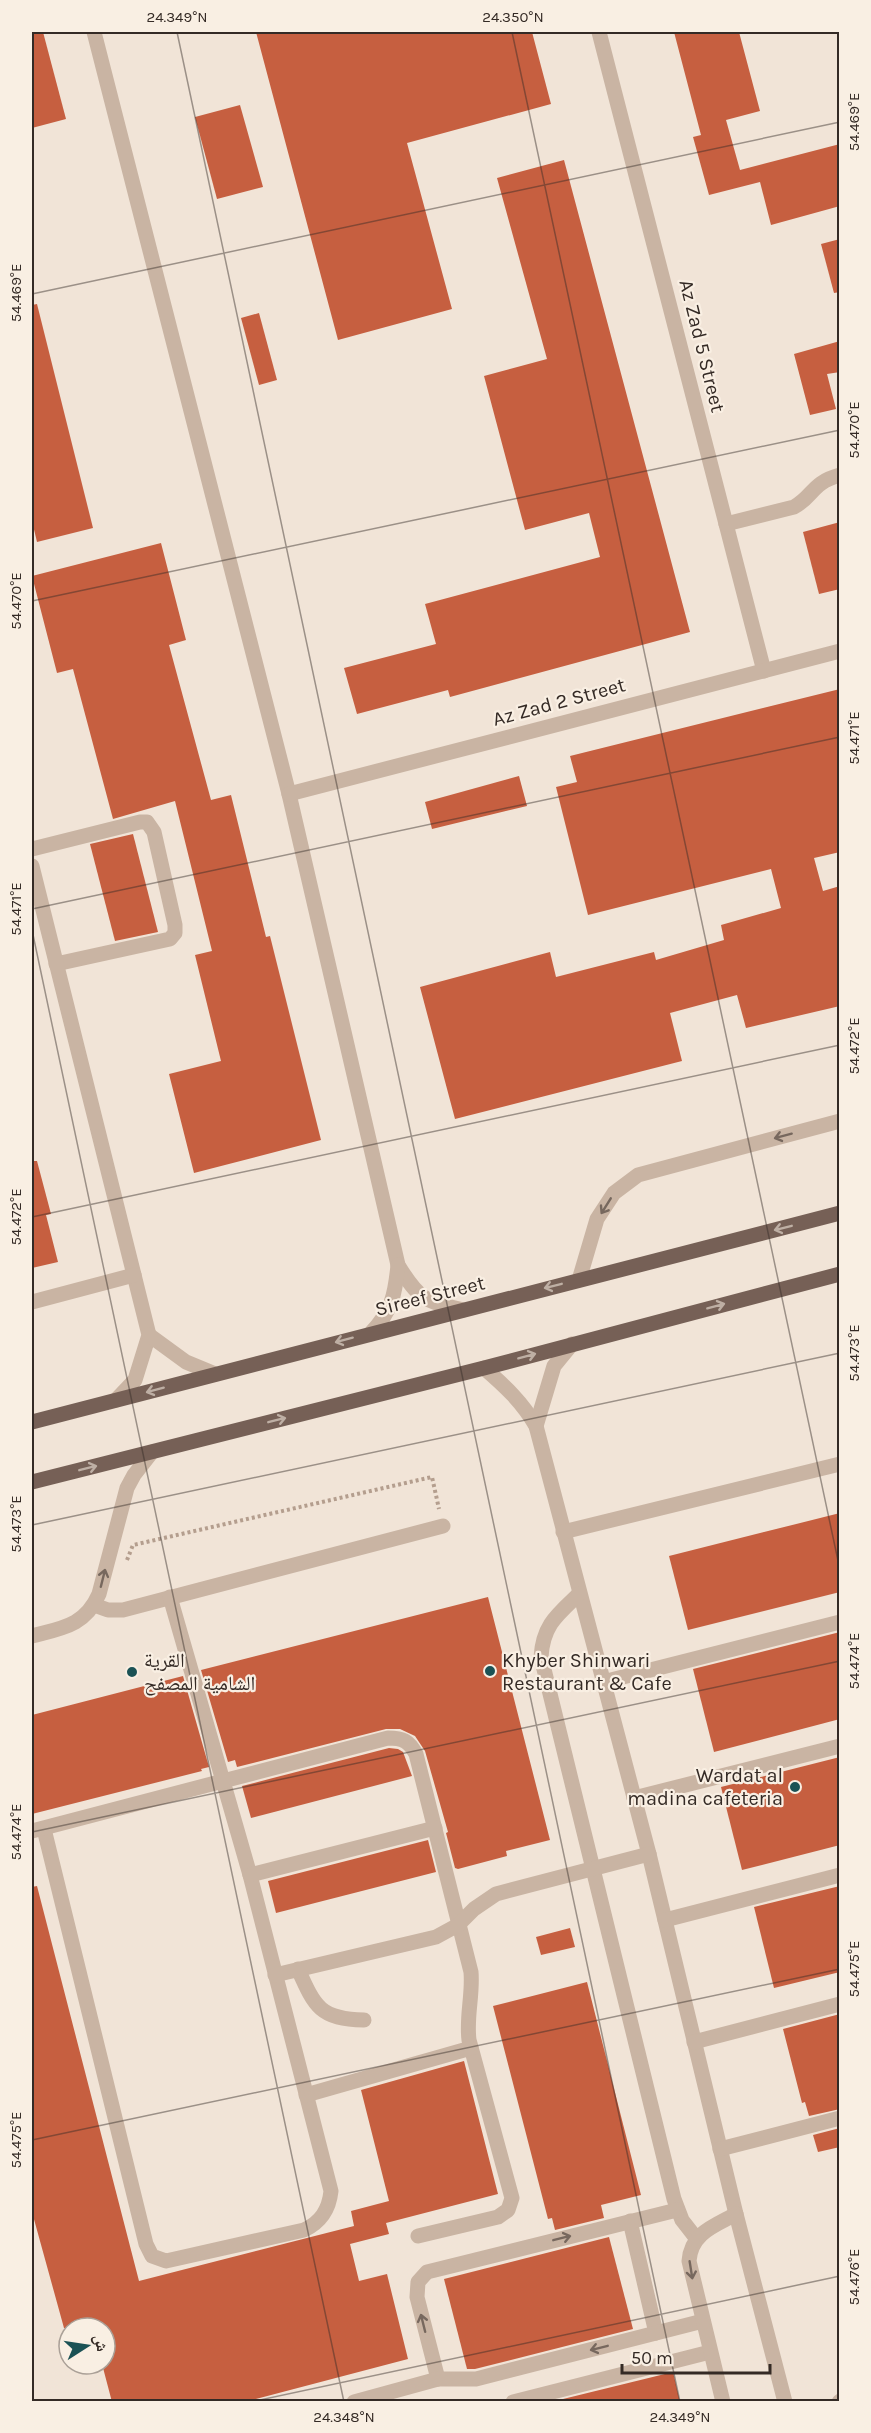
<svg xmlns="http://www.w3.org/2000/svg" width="871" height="2433" font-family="Karla,'Noto Naskh Arabic',sans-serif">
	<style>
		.building { fill: #c65f40 }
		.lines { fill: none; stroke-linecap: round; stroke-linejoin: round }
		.path { stroke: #b49e8e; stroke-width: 4; stroke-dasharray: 3 3; stroke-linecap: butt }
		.minor { stroke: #c9b4a3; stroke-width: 15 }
		.major { stroke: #766056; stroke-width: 15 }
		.oneway { stroke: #77685e }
		.oneway2 { stroke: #beafa4 }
		.ticks { fill: none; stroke: #342a25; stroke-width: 1.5; stroke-opacity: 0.45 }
		.poi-dot { fill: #1b5255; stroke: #f9efe3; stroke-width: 2 }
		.labels { text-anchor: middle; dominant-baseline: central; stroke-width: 4.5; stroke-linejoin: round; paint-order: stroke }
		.street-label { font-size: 20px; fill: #342a25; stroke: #f9efe3 }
		.poi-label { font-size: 20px; fill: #342a25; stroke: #f9efe3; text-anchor: start }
		.neatline { fill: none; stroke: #342a25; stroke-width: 2 }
		.ticks-label { font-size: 15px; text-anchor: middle; fill: #342a25 }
	</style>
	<rect width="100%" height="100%" fill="#f1e4d7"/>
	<!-- building -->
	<g class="building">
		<polygon points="32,32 43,32 66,119 32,128"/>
		<polygon points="256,32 532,32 551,104 407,143 452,309 338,340"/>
		<polygon points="674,32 739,32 760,111 726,120 740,170 840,144 840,206 771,225 760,182 709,195 693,137 701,135"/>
		<polygon points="240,105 263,187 217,199 195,117"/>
		<polygon points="564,160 690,632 450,697 448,690 357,714 344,668 436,644 425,604 600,557 589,513 525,530 484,376 547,359 497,178"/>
		<polygon points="840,239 840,292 834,293 821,244"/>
		<polygon points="37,304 93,528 37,542 32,521 32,305"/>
		<polygon points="259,313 277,380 259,385 241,318"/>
		<polygon points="840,341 840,372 827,374 836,409 810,415 794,354"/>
		<polygon points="840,522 840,589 819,594 803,532"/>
		<polygon points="161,543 186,640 169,645 211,800 231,795 266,937 270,936 321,1140 194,1173 169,1074 221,1061 195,955 212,951 175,801 113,819 73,669 57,673 32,576"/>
		<polygon points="840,689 840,852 814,858 823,891 840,886 840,1006 746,1028 737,995 670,1013 682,1061 455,1119 420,987 550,952 556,977 654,952 656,960 724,940 721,925 781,908 771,869 588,915 556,787 577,782 570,756"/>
		<polygon points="519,776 527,806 432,829 425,802"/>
		<polygon points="133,834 158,932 115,941 90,844"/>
		<polygon points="32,1161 37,1161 51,1214 46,1215 58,1262 32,1268"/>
		<polygon points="840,1513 840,1592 688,1630 669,1556"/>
		<polygon points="488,1597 550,1840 506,1851 507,1856 458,1869 455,1868 446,1833 448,1832 425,1751 415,1736 400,1729 386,1729 237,1767 235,1760 228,1762 201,1670"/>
		<polygon points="840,1632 840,1719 714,1752 693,1669"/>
		<polygon points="183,1676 209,1767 201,1769 202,1771 32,1814 32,1715"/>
		<polygon points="389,1748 398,1749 403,1752 412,1776 251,1818 242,1786"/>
		<polygon points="840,1757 840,1845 742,1870 721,1787"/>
		<polygon points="428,1840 436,1872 276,1913 268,1881"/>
		<polygon points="37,1886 139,2281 354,2226 351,2211 389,2201 361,2090 464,2061 498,2194 386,2223 389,2234 350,2244 359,2281 387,2274 408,2359 244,2402 112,2402 102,2364 105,2364 105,2328 64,2328 32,2212 32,1887"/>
		<polygon points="840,1886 840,1972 774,1988 754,1907"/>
		<polygon points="570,1928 575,1947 541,1955 536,1937"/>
		<polygon points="587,1982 641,2195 601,2205 604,2218 555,2230 552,2218 548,2219 493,2006"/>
		<polygon points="840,2014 840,2109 809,2116 805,2102 802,2103 783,2029"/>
		<polygon points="840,2128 840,2147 818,2152 813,2135"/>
		<polygon points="609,2237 633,2329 475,2369 467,2369 444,2279"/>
		<polygon points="673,2372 680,2402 564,2402 563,2399"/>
	</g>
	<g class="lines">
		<!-- path -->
		<polyline class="path" points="127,1560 133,1545 432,1477 439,1509"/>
		<!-- minor -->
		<g class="minor">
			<path d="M94,32L289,794L398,1265C419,1300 425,1301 463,1310"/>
			<polyline points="599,32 764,671"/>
			<path d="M726,524L794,507C814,496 811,483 840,475"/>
			<polyline points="289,794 840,651"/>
			<polyline points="32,849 140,822 147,822 154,832 175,925 175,933 170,939 56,964"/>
			<polyline points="32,866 149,1335 135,1380 116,1400"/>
			<polyline points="579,1280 597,1219 614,1193 638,1175 840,1121"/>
			<polyline points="32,1302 134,1275"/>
			<path d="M370,1334C392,1311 395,1295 398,1265"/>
			<polyline points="149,1335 186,1362 215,1374"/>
			<path d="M484,1368C505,1386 522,1402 536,1426L649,1854L736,2214L785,2402"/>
			<polyline points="536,1426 554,1366 572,1344"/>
			<polyline points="563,1532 840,1464"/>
			<path d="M579,1594C557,1615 543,1625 541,1657L674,2199L682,2220L696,2238"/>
			<polyline points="94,1605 108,1610 123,1610 443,1526"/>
			<path d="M32,1636C62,1628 85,1626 99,1594L127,1488L134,1475L152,1452"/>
			<polyline points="603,1682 840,1622"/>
			<polyline points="634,1798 840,1746"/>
			<path d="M44,1829L146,2244L152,2256L166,2261L304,2230C321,2222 329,2210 331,2191L250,1875L223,1781L388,1738C403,1738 409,1741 416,1754L471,1972C473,1995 466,2017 469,2040L512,2198L508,2210L498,2217L418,2236"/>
			<polyline points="32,1831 223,1781 170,1597"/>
			<polyline points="250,1875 435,1828"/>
			<polyline points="665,1920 840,1875"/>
			<path d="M298,1969C315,2007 320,2019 364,2020"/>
			<polyline points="275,1975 436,1937 458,1925 474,1909 496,1894 649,1854"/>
			<polyline points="694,2042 840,2004"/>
			<polyline points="306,2095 471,2048"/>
			<polyline points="720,2149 840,2118"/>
			<polyline points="630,2221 656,2333"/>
			<polyline points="438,2379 417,2297 418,2282 427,2272 677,2210"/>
			<polyline points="354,2402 438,2379 476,2379 703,2321"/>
			<polyline points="513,2402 710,2352"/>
			<path d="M723,2402L689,2261C691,2233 714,2226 736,2214"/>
			<polyline points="839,2402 840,2401"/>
		</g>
		<!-- major -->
		<g class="major">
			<polyline points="32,1422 840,1213"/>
			<polyline points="32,1482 484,1368 840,1274"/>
		</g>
	</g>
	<!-- one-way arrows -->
	<defs><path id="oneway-shaft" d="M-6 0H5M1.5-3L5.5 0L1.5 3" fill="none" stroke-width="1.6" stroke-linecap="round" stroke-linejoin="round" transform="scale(1.5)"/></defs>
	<g class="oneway">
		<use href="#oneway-shaft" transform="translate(783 1136) rotate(165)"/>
		<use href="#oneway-shaft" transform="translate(606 1206) rotate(122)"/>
		<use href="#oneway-shaft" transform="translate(103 1578) rotate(-76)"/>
		<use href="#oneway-shaft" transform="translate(562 2238) rotate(-14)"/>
		<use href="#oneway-shaft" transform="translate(691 2270) rotate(81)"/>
		<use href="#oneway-shaft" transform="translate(423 2323) rotate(-104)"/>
		<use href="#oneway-shaft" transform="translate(599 2348) rotate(166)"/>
	</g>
	<g class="oneway2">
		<use href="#oneway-shaft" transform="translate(783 1228) rotate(166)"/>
		<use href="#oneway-shaft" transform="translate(553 1286) rotate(166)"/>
		<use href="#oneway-shaft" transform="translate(716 1306) rotate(-15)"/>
		<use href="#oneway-shaft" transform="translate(344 1340) rotate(165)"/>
		<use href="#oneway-shaft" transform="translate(527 1356) rotate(-15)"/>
		<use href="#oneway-shaft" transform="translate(155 1390) rotate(165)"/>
		<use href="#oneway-shaft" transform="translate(277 1420) rotate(-14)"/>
		<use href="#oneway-shaft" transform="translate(88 1468) rotate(-14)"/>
	</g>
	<!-- ticks -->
	<path class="ticks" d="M177,32L680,2402M512,32L840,1570M32,294L840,122M32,601L840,430M32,909L840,737M32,930L344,2402M32,1217L840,1045M32,1525L840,1353M32,1832L840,1661M32,2140L840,1969M250,2402L840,2276"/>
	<!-- markers -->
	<g class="poi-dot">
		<circle cx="490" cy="1671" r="6"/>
		<circle cx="132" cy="1672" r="6"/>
		<circle cx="795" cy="1787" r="6"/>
	</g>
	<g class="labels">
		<!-- street labels -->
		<g class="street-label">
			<text transform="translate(702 346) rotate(76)">Az Zad 5 Street</text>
			<text transform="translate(559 702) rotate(-15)">Az Zad 2 Street</text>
			<text transform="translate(430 1296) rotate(-14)">Sireef Street</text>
		</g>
		<!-- poi labels -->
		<g class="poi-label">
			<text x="144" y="1660">القرية<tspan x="144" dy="23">الشامية المصفح</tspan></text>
			<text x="502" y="1660">Khyber Shinwari<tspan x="502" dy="23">Restaurant &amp; Cafe</tspan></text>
			<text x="783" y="1775" text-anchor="end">Wardat al<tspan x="783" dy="23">madina cafeteria</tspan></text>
		</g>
	</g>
	<!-- border -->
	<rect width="871" height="2433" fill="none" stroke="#f9efe3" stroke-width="66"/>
	<!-- north arrow -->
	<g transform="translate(87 2346) rotate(78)"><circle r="28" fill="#f9efe3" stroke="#aaa097" stroke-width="1.5"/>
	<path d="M0-4.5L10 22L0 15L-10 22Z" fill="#1b5255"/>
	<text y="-9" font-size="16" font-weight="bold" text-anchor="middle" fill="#342a25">ش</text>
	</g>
	<!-- scale -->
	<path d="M622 2364v9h148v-9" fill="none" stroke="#342a25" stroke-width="3"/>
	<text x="631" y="2364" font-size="18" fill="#342a25" stroke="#f9efe3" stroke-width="4.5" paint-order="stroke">50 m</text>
	<rect x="33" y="33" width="805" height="2367" class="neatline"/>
	<g class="ticks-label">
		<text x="177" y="22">24.349°N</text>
		<text x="513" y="22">24.350°N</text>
		<text transform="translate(854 122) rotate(-90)" y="5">54.469°E</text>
		<text transform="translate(16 293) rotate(-90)" y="5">54.469°E</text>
		<text transform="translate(854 430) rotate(-90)" y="5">54.470°E</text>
		<text transform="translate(16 601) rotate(-90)" y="5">54.470°E</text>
		<text transform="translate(854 738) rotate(-90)" y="5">54.471°E</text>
		<text transform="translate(16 909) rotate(-90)" y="5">54.471°E</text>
		<text transform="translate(854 1046) rotate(-90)" y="5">54.472°E</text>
		<text transform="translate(16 1217) rotate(-90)" y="5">54.472°E</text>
		<text transform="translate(854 1353) rotate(-90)" y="5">54.473°E</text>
		<text transform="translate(16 1524) rotate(-90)" y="5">54.473°E</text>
		<text transform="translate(854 1661) rotate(-90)" y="5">54.474°E</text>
		<text transform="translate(16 1832) rotate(-90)" y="5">54.474°E</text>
		<text transform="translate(854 1969) rotate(-90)" y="5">54.475°E</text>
		<text transform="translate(16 2140) rotate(-90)" y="5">54.475°E</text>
		<text transform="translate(854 2277) rotate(-90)" y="5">54.476°E</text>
		<text x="344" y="2422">24.348°N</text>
		<text x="680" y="2422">24.349°N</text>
	</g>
</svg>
